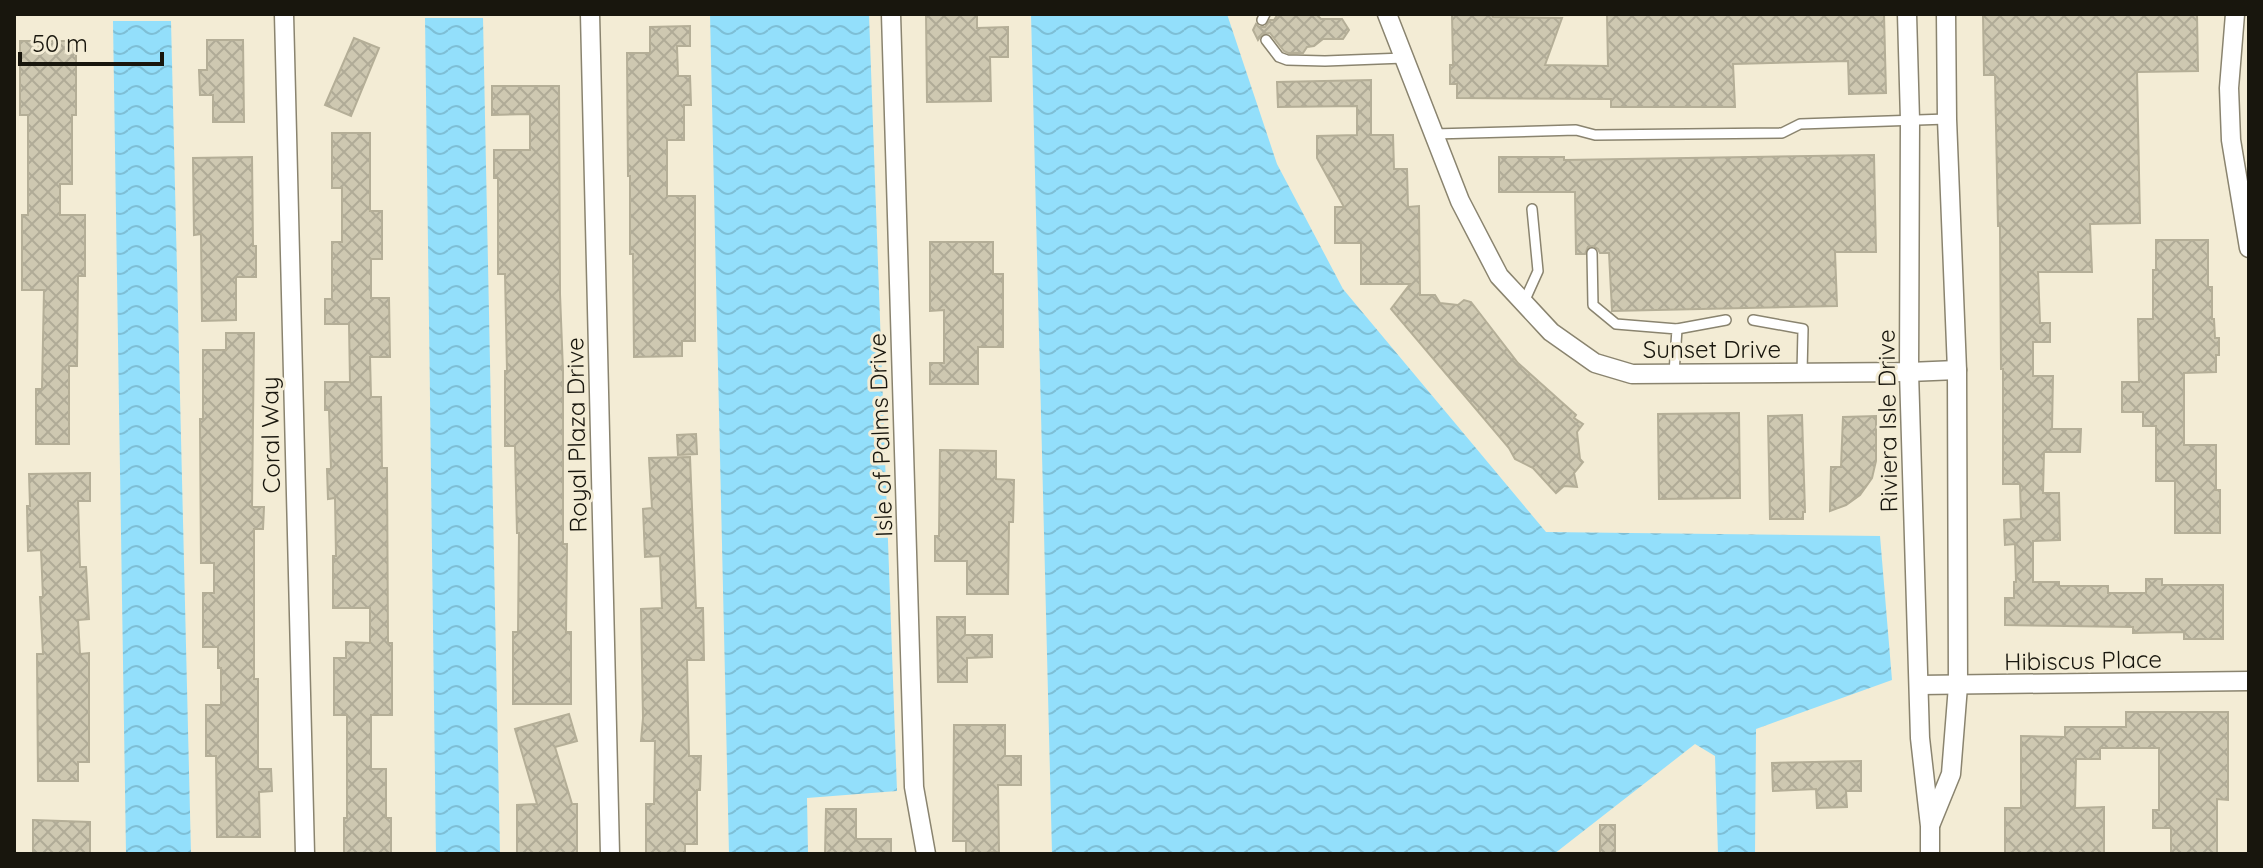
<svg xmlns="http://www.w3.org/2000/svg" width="2263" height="868" font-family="Quicksand,sans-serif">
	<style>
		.water { fill: url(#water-waves) }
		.building { fill: url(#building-cross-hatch); stroke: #b4ae97; stroke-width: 2 }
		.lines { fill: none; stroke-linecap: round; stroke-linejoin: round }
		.lane-casing { stroke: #8a846f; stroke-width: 12 }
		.street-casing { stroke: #8a846f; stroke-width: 21 }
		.lane { stroke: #fff; stroke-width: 9 }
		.street { stroke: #fff; stroke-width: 18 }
		.labels { text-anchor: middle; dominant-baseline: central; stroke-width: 6; stroke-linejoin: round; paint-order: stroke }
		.street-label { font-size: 24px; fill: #18160d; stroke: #f3ecd5 }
	</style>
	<defs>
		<pattern id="water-waves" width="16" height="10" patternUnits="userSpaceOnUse" patternTransform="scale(2)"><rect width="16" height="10" fill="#93dffb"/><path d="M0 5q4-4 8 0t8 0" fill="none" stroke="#7ebfd6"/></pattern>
		<pattern id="building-cross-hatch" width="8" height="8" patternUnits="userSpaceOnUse" patternTransform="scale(2)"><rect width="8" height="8" fill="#cec8b1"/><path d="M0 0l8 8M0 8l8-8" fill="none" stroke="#b0ab97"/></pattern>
	</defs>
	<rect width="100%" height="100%" fill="#f3ecd5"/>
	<!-- water -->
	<g class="water">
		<polygon points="710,14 869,14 897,791 807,798 808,854 729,854"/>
		<polygon points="1031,14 1227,14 1277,164 1343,289 1546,532 1880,536 1892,680 1756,729 1755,854 1718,854 1715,756 1695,744 1554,854 1052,854"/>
		<polygon points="425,18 483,18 500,854 436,854"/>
		<polygon points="113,21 171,21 191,854 126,854"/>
	</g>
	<!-- building -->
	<g class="building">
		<polygon points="926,14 977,14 977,28 1008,27 1008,57 990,57 991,101 927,102"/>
		<polygon points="1278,14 1316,14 1321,19 1342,19 1349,30 1343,39 1323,39 1314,46 1307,47 1303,53 1288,53 1284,51 1270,33 1262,34 1258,40 1253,30 1256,24 1259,27 1265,27 1270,20 1274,20"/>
		<polygon points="1452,14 1492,14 1493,17 1562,18 1545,65 1608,66 1607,14 1884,14 1886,93 1849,94 1848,61 1733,64 1735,107 1611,107 1611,99 1457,98 1457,84 1450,84 1450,65 1453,65"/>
		<polygon points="1983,14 2197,14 2198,71 2137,72 2140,223 2090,224 2092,272 2038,272 2040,323 2050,323 2050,342 2033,342 2033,376 2053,376 2052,429 2081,429 2080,452 2044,452 2043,493 2059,493 2060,540 2033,541 2033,582 2059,582 2059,586 2108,586 2108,593 2146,593 2146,579 2162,579 2162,585 2223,585 2223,639 2184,639 2184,632 2133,633 2133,627 2005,625 2005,598 2014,598 2014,582 2016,582 2015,544 2005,545 2004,520 2021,519 2020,484 2003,484 2003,369 2001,369 2000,226 1998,226 1995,75 1984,75"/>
		<polygon points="690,26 690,46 677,46 678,76 690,76 691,105 684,105 684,140 667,140 667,196 695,196 695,341 682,341 682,356 634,357 633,254 630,254 630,176 628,176 627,53 650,53 650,27"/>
		<polygon points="354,38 379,48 351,116 325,105"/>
		<polygon points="207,40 243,40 244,122 213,122 213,95 200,95 199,70 207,70"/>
		<polygon points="20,41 76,41 76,115 72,115 72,184 60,184 60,215 85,215 85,276 78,276 77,366 69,366 69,444 36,444 36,389 42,389 44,290 22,290 22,215 28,215 28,115 20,115"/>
		<polygon points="1371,80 1371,135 1393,135 1394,169 1407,169 1408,207 1419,206 1420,295 1435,295 1440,303 1458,305 1464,300 1471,302 1518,363 1576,415 1574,418 1583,424 1577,432 1580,459 1583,462 1574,473 1577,487 1564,486 1556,493 1533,468 1515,459 1509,448 1391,309 1410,284 1361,284 1361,243 1335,243 1335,207 1344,207 1317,158 1317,136 1357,135 1357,106 1278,107 1277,82"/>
		<polygon points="492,86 559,86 560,294 563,371 563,544 567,544 566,632 571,632 571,704 513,704 513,632 518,632 519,533 517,533 515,446 505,446 505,371 507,371 505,274 498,274 498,178 494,178 494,150 530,150 530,114 492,115"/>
		<polygon points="332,133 370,133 370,211 382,211 382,259 371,259 371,298 389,298 390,357 370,357 371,397 381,397 382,468 387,468 388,643 392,643 392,715 371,715 371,769 386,769 386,818 391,818 391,854 344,854 344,818 347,818 347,715 334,715 334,658 346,658 346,642 370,643 370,608 333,608 333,556 336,556 335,498 328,499 327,469 331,469 329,410 325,410 325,382 350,382 349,324 325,324 325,299 332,299 332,242 342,242 342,188 332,188"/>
		<polygon points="1874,155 1876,252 1835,252 1837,306 1612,311 1609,253 1600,253 1598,249 1593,246 1588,247 1585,254 1576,254 1575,192 1499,192 1499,157 1564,157 1564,160"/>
		<polygon points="252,157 253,246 256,246 256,277 236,277 236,320 202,321 201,234 194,235 193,158"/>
		<polygon points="2156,240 2208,240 2208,287 2212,287 2212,319 2214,319 2215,338 2219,338 2219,355 2216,355 2216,372 2184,373 2184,445 2216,445 2216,490 2220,490 2220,533 2175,533 2175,481 2156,481 2156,426 2143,426 2143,412 2122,412 2122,382 2139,382 2138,319 2153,319 2153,270 2156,270"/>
		<polygon points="930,242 993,242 993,274 1003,274 1003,347 978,347 978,384 930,384 930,363 944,363 944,310 930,311"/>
		<polygon points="226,333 254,333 252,507 264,507 263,529 254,529 254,679 258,679 258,769 271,769 272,791 259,792 260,837 217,837 216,756 206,756 206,705 221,705 221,668 218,668 218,647 203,647 203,593 214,593 214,563 201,563 200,419 203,419 203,350 226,350"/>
		<polygon points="1739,413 1740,498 1659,499 1658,414"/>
		<polygon points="1802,415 1805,512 1803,512 1803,519 1770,519 1768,416"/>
		<polygon points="1876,416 1876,461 1872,478 1860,495 1846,505 1830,511 1831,467 1841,467 1843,417"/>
		<polygon points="696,434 697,454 678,455 677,435"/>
		<polygon points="940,450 996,451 996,479 1014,480 1013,522 1009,522 1008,594 967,594 967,561 935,561 935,536 939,536"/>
		<polygon points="690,457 696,608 703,608 704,660 687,660 689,756 701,756 700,790 697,790 697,844 685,844 685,854 646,854 646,804 654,804 655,741 641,741 643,718 641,609 662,608 660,556 645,557 643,509 652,508 649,458"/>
		<polygon points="90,473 90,501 78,501 80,567 86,567 89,619 78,620 80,654 89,653 89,762 78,762 78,781 38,781 37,654 43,654 40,597 43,597 41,550 28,551 27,506 30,506 29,474"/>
		<polygon points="937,617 965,617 965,635 992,635 992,657 967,658 967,682 938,682"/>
		<polygon points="2126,712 2228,712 2228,800 2217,799 2217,854 2171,854 2171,828 2153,828 2153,810 2159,810 2159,748 2100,748 2100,759 2076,759 2075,808 2104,807 2104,854 2005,854 2005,808 2021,808 2021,736 2065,737 2065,727 2126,727"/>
		<polygon points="569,714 577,741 555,747 572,804 577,804 577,854 517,854 517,805 537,804 515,729"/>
		<polygon points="954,725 1005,725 1005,756 1021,756 1021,785 998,785 999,852 966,854 966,841 953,841"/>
		<polygon points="1861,761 1861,791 1846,791 1847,807 1817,808 1816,789 1773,791 1772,763"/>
		<polygon points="826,809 856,809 856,839 891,839 891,854 825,854"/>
		<polygon points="33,820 90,822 90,854 33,854"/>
		<rect x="1600" y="825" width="15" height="29"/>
	</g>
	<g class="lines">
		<defs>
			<g id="lane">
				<polyline points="1262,20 1265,14"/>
				<polyline points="1266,40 1279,57 1287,60 1325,61 1404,58"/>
				<polyline points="1434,134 1576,130 1595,135 1782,133 1800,124 1947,119"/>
				<polyline points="1592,253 1593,305 1616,324 1677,329 1674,373"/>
				<polyline points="1524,302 1538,271 1532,209"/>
				<polyline points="1753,320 1803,329 1802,373"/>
				<polyline points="1677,329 1726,320"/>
			</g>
			<g id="street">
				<polyline points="284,14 305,854"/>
				<polyline points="590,14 610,854"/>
				<polyline points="891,14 914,787 926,854"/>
				<polyline points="1387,14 1460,201 1499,276 1551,332 1595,363 1632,374 1909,372 1957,370"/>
				<polyline points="1907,14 1910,120 1909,372 1920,738 1930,826 1930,854"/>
				<polyline points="2235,14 2229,88 2231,140 2249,248"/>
				<polyline points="1919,685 2249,681"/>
				<polyline points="1931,823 1951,774 1958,686 1957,370 1947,119 1946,14"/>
			</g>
		</defs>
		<!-- lane casing -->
		<use href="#lane" class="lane-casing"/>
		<!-- street casing -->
		<use href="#street" class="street-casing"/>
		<!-- lane -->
		<use href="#lane" class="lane"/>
		<!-- street -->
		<use href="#street" class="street"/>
	</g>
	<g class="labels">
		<!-- street labels -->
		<g class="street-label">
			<text x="1712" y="349">Sunset Drive</text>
			<text transform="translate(1887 421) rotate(-91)">Riviera Isle Drive</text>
			<text transform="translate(270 435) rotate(-91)">Coral Way</text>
			<text transform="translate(576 435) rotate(-91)">Royal Plaza Drive</text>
			<text transform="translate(880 435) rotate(-92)">Isle of Palms Drive</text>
			<text transform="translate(2083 660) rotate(-1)">Hibiscus Place</text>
		</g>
	</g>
	<!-- border -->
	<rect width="2263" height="868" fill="none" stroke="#18160d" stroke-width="32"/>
	<!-- scale -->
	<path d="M20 52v12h142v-12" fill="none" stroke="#18160d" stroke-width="4"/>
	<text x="32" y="52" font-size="24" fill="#18160d" stroke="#f3ecd5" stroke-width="6" paint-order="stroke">50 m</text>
</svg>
